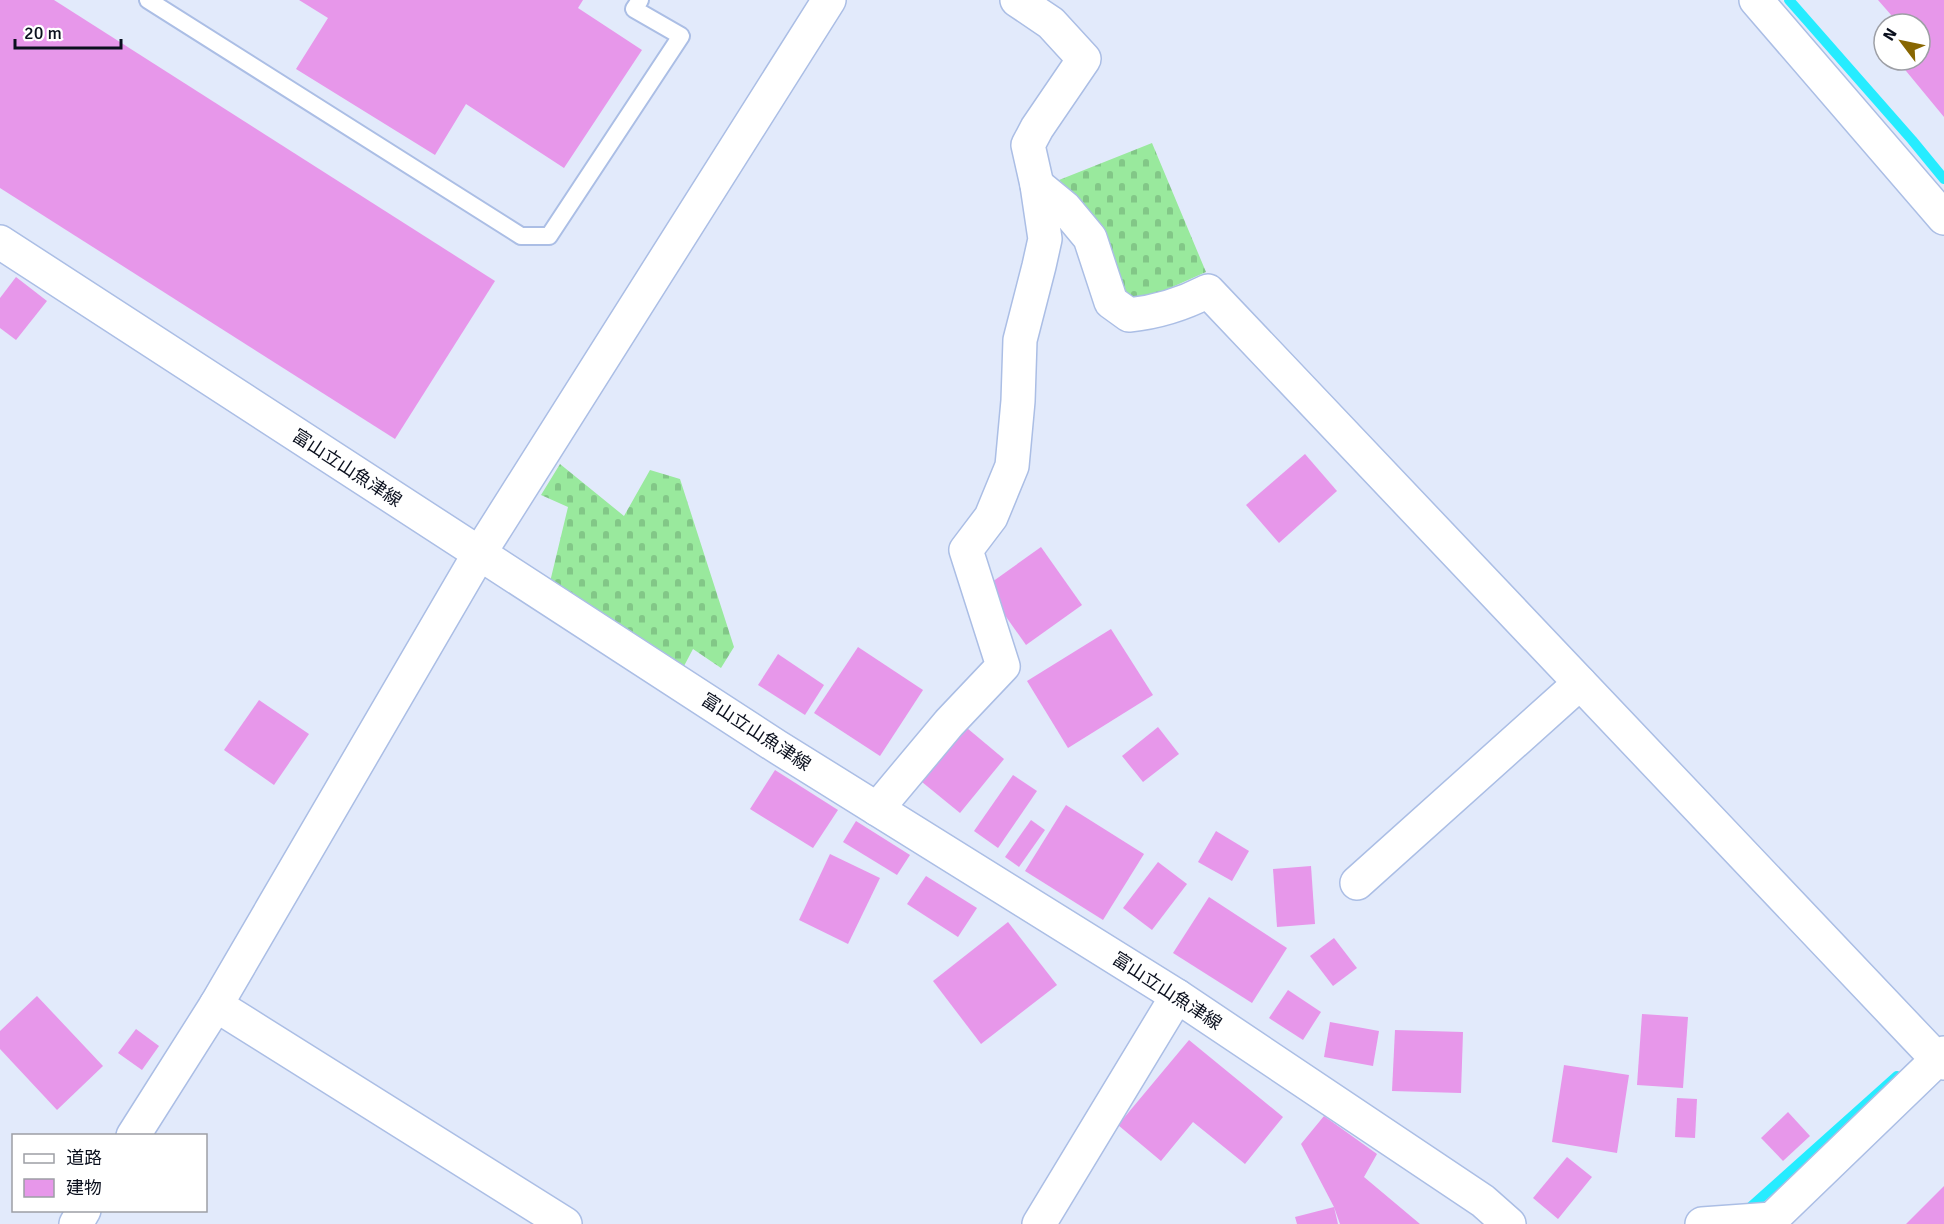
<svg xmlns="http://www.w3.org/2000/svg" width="1944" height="1224" font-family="Signika,'Noto Sans JP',sans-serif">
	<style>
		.cemetery { fill: url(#cemetery-stones) }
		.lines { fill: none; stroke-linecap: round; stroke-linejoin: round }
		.stream { stroke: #26ecff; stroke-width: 10 }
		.building { fill: #e797ea }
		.lane-casing { stroke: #abbee5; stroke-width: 20 }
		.street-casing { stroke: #abbee5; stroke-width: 36 }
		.primary-casing { stroke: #abbee5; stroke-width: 36 }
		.lane { stroke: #fff; stroke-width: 16 }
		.street { stroke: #fff; stroke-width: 33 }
		.primary { stroke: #fff; stroke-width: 33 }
		.labels { text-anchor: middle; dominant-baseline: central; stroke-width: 6; stroke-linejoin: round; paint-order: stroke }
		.street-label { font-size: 18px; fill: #0b101e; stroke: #fff }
	</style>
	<defs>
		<pattern id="cemetery-stones" width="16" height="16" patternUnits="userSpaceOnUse" patternTransform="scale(1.5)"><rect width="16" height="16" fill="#99e99d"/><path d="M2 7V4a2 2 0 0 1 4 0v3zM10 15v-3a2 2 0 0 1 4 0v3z" fill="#82c787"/></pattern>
	</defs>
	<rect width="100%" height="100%" fill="#e2eafb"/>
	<!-- cemetery -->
	<g class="cemetery">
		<polygon points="1152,143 1206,272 1143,300 1127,299 1100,228 1088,209 1059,180"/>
		<polygon points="560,464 624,516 650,470 680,479 734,647 721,668 693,649 684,666 550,582 568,507 541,495"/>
	</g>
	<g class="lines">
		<!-- stream -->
		<g class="stream">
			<polyline points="1789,0 1912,140 1944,179"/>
			<polyline points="1745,1212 1897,1076"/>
		</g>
	</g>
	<!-- building -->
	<g class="building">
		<polygon points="0,0 54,0 495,281 395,439 0,188"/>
		<polygon points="299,0 583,0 578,8 642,50 564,168 466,104 435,155 296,69 328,18"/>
		<polygon points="1878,0 1944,0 1944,117 1897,60 1920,60 1920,24 1899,24"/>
		<polygon points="16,277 47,301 16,340 0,328 0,298"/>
		<polygon points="1305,454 1337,491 1279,543 1246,505"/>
		<polygon points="1041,547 1082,605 1026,645 985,587"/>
		<polygon points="1111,629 1153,695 1068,748 1027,681"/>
		<polygon points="858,647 923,690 880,756 814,713"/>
		<polygon points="778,654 824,685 805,715 758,685"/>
		<polygon points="259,700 309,734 274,785 224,750"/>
		<polygon points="1158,727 1179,754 1143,782 1122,756"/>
		<polygon points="967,728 1004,759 960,813 922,782"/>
		<polygon points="775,770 838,810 813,848 750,809"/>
		<polygon points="1013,775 1037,791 998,848 974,831"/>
		<polygon points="1066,805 1144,854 1103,920 1025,871"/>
		<polygon points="1031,820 1045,830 1019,867 1005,857"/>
		<polygon points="856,821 910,855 897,875 843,842"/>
		<polygon points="1216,831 1249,851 1232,881 1198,862"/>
		<polygon points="830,854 880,878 848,944 799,920"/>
		<polygon points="1158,862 1187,884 1152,930 1123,908"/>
		<polygon points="1311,866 1315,924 1277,927 1273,869"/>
		<polygon points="926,876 977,908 958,937 907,904"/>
		<polygon points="1209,897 1287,948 1252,1003 1173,953"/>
		<polygon points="1008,922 1057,985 981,1044 933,981"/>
		<polygon points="1334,938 1357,968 1333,986 1310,956"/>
		<polygon points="1288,990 1321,1012 1303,1040 1269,1018"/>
		<polygon points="37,996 103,1066 57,1110 0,1049 0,1031"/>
		<polygon points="1642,1014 1688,1017 1683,1088 1637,1085"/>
		<polygon points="1330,1022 1379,1031 1373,1066 1324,1057"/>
		<polygon points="136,1029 159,1046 142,1070 118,1053"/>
		<polygon points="1395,1030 1463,1032 1461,1093 1392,1091"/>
		<polygon points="1189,1040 1283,1117 1245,1164 1193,1122 1161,1161 1118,1125"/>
		<polygon points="1564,1065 1629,1075 1617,1153 1552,1142"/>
		<polygon points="1677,1098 1697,1099 1695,1138 1675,1137"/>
		<polygon points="1788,1112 1810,1136 1783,1161 1761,1138"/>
		<polygon points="1324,1116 1377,1154 1364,1177 1420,1224 1340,1224 1334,1207 1338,1224 1297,1224 1295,1217 1334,1207 1301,1144"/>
		<polygon points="1567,1157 1592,1177 1558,1219 1533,1198"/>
		<polygon points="1944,1186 1944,1224 1906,1224"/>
	</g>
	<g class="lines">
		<defs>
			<polyline id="lane" points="148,0 521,236 549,236 681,36 634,9 640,0"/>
			<g id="street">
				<polyline points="1756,0 1944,218"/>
				<path d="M1037,185L1065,208L1090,238L1111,302L1129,315C1158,312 1183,304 1208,291L1938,1060L1944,1063"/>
				<polyline points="877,809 949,723 1003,666 966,550 991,517 1012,466 1018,401 1020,340 1039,266 1045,239 1037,185 1028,145 1037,128 1084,59 1051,23 1017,0"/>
				<polyline points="1357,883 1580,683"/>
				<polyline points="216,1005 565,1224"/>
				<polyline points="133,1136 216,1005 479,554 829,0"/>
				<polyline points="76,1224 84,1210"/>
				<polyline points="1039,1224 1177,996"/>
				<polyline points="1702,1224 1772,1219 1944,1053"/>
			</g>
			<polyline id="primary" points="0,242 776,746 1177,996 1483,1201 1509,1224"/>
		</defs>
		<!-- lane casing -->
		<use href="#lane" class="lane-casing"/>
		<!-- street casing -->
		<use href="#street" class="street-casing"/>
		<!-- primary casing -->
		<use href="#primary" class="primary-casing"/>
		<!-- lane -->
		<use href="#lane" class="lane"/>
		<!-- street -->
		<use href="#street" class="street"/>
		<!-- primary -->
		<use href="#primary" class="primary"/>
	</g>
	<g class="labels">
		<!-- street labels -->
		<g class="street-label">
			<text transform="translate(347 468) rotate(33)">富山立山魚津線</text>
			<text transform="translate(756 732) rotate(33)">富山立山魚津線</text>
			<text transform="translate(1167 991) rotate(33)">富山立山魚津線</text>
		</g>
	</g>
	<!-- legend -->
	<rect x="12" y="1134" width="195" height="78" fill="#ffffff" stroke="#9d9fa5" stroke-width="1.5"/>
	<rect x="24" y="1154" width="30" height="9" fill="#ffffff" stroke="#9d9fa5" stroke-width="1.5"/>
	<text x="66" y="1164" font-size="18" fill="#0b101e">道路</text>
	<rect x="24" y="1179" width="30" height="18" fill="#e797ea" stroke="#9d9fa5" stroke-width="1.5"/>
	<text x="66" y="1194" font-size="18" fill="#0b101e">建物</text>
	<!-- north arrow -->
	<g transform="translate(1902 42) rotate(302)"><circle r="28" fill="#ffffff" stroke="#9d9fa5" stroke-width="1.5"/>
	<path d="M0-4.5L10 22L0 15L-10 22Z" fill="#886601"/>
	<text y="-9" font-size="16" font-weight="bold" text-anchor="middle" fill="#0b101e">N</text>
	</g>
	<!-- scale -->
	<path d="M15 39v9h106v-9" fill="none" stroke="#0b101e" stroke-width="3"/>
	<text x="24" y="39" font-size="18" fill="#0b101e" stroke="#ffffff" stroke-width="4.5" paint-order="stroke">20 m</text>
</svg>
